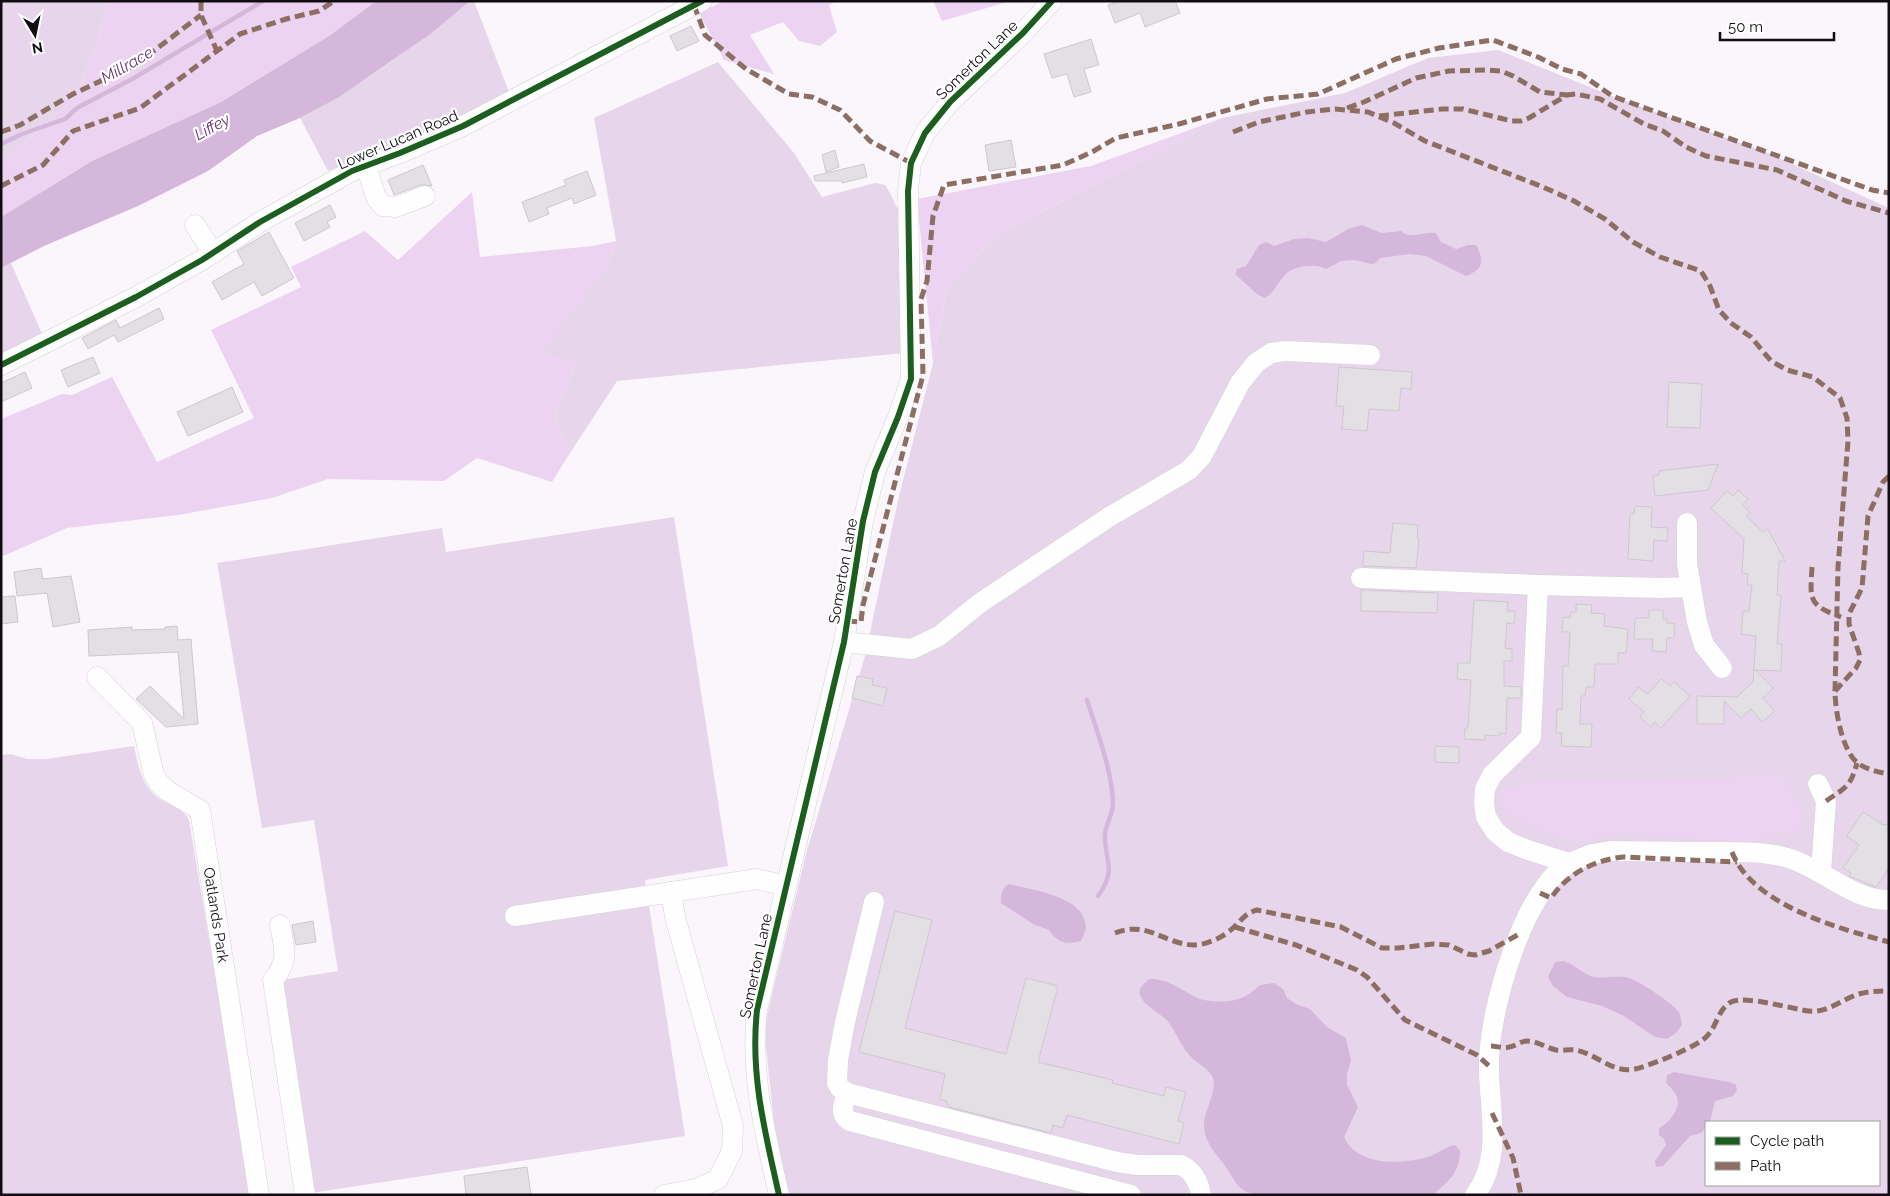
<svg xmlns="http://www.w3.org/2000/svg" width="1890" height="1196" font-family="Raleway,sans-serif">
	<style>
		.green { fill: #e7d6eb; fill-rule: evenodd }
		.forest { fill: #ecd3f2 }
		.water { fill: #d6b7dc }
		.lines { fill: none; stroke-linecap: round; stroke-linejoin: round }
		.stream { stroke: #d6b7dc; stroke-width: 4.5 }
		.building { fill: #e4dfe5; stroke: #cdc8ce }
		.minor-casing { stroke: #d5d0d6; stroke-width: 21 }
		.minor { stroke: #fefeff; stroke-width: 20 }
		.quiet { stroke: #8d6e63; stroke-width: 5; stroke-dasharray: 10 5; stroke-linecap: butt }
		.cycleway-casing { stroke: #fff; stroke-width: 9 }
		.cycleway { stroke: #1b5e20; stroke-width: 6 }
		.labels { text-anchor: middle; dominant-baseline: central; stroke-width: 4.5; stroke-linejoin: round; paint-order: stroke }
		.street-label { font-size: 15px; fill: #120d13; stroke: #fff }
		.water-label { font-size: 16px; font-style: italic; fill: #693674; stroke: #fff }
	</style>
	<rect width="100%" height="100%" fill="#fbf6fc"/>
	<!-- green -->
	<g class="green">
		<polygon points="1,1 107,1 97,43 75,97 15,151 1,159"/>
		<path d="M470,1H474L509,92L416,140L328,171L300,118C361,85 417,45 470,1Z"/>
		<path d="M1498,50L1612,96L1768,153L1889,208V1195H788L776,1142L764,1028L806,854L865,656L898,500L933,363L946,292L993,237L1222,118L1345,93L1428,58ZM1706,1122H1879V1185H1706Z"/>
		<path d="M718,62L794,153L822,197L875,183L885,185C891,194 894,202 899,211L904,353L617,381L570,453L555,416L575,365L541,352L606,268L616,241L594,118Z"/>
		<polygon points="11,263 43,336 1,356 1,268"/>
		<polygon points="674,517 728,866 645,880 685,1136 311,1193 282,980 338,971 314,820 262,828 217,563 442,528 446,552"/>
		<path d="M134,746C138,766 142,787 160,799C171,806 183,808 189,820L252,1195H1V755L11,754L27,759H46Z"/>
	</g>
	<!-- forest -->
	<g class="forest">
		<polygon points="107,1 376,1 329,36 221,102 92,161 1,217 1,159 15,151 75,97 97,43"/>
		<polygon points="724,1 837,1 829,5 837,32 820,46 799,41 783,22 750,35 774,74 724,60 699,13"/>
		<polygon points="933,1 1011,1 942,21"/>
		<polygon points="1222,118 993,237 946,292 933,363 917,199 1091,166"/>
		<polygon points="472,192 480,257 593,246 616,241 606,268 542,352 575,365 555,416 570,453 552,482 477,458 444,481 328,479 272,498 178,515 67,528 1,557 1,419 62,394 72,395 112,377 157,462 254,418 211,330 301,287 291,267 365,231 398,260"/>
		<polygon points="1778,777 1790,780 1790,792 1804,812 1797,830 1776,836 1745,842 1618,832 1572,842 1507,815 1498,787 1523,786 1529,781"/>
	</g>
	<!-- water -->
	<g class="water">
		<polygon points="376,1 470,1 429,35 339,97 300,118 257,136 208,171 138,206 44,246 1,268 1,217 92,161 221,102 329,36"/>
		<path d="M1362,225L1382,233L1401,231C1410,240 1423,231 1436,233L1441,242L1456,249L1468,245H1476C1485,262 1483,269 1466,276L1426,256L1410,254L1380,258L1376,263L1371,264L1355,260L1341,261L1326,269C1316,263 1295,266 1287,273C1278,281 1275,292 1265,298L1258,295L1235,274L1237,269L1246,266L1259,245L1266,242L1274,246L1294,239L1308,238L1326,242L1348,229Z"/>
		<path d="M1009,884C1032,890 1084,896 1086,926C1086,931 1083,936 1081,941C1067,945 1057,943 1049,930L1033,924L1001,903C1001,894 1001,888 1009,884Z"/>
		<path d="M1563,961C1575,964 1582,974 1594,977C1605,979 1617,974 1629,978C1638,980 1672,1003 1677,1010C1681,1015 1681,1019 1682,1025L1676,1033L1667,1039L1655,1037L1624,1016L1602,1006L1567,997L1553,986L1548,977L1555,962Z"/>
		<path d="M1150,979C1169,979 1179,989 1196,997C1200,1000 1206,1000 1211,1001C1231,1003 1245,1000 1260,985L1274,983L1283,989L1287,998L1296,1004L1310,1009L1327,1027L1346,1038L1351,1061L1347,1074V1085L1358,1107L1344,1137C1357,1166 1401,1165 1427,1157C1438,1154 1445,1146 1455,1145L1460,1151C1460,1172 1448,1182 1433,1195H1263C1257,1194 1250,1194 1245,1191C1236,1186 1233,1178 1228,1170C1219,1156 1203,1143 1204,1124C1204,1111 1219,1087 1212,1076C1208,1068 1198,1064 1192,1058C1182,1049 1177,1034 1169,1023C1161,1011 1121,997 1150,979Z"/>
		<path d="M1674,1072L1729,1082L1736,1085L1737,1090L1733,1096L1715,1101L1710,1122H1706V1127L1701,1133L1690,1136L1663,1166L1656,1167L1655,1161L1666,1145L1664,1139L1659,1135V1128C1669,1123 1681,1109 1677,1097C1675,1092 1670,1087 1666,1083L1667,1075Z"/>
	</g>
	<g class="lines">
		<!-- stream -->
		<g class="stream">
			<polyline points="1,144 22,134 65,119 77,108 134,78 263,1"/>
			<path d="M1087,700C1097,732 1111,767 1113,801C1114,813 1106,823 1105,834C1104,862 1118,868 1098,896"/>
		</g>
	</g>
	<!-- building -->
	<g class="building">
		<polygon points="1119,1 1175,1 1180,13 1145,27 1140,13 1115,23 1108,5"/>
		<polygon points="691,26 699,41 677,51 670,36"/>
		<polygon points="1091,39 1099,65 1084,69 1091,92 1074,97 1067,74 1052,78 1044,54"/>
		<polygon points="1011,140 1016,167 989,171 985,145"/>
		<polygon points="835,150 839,167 826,172 822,155"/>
		<polygon points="864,164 867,177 842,183 842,181 815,181 814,176"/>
		<polygon points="423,165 432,186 421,185 394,195 388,180"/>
		<polygon points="587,171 596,195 574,204 572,198 547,208 549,214 529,222 522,202 566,185 564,180"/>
		<polygon points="330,205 336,217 327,222 330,227 304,241 295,223"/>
		<polygon points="269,232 294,278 262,296 254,282 222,300 212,282 244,264 237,251"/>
		<polygon points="159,308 164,319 118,342 114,335 88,349 82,338 116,320 120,328"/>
		<polygon points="93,357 100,373 68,387 61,370"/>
		<polygon points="1339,367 1412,372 1411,389 1401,388 1399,411 1369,409 1367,431 1342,429 1344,406 1336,406"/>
		<polygon points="25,372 32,388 1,402 1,383"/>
		<polygon points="1669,382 1702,384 1700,428 1667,427"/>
		<polygon points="232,387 243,412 188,436 177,412"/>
		<polygon points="1718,464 1708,490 1655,496 1653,476 1659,475 1659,471"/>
		<polygon points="1738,490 1748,499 1742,505 1750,512 1746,516 1763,532 1768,529 1785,561 1779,561 1777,595 1781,596 1777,644 1782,644 1781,671 1755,670 1773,688 1763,698 1775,711 1762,722 1751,709 1741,718 1724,701 1724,724 1697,724 1697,696 1737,697 1753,682 1756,636 1741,634 1743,611 1749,611 1752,585 1747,585 1748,574 1742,573 1744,539 1711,508 1727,491 1733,496"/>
		<polygon points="1635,506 1652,507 1651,527 1668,528 1667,541 1654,540 1653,561 1628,559 1630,514 1634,514"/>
		<polygon points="1393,523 1418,525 1417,539 1419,539 1416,568 1363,566 1364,551 1390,553"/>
		<polygon points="41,568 43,579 71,576 80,622 53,627 47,593 17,596 14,572"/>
		<polygon points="1361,590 1438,593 1437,613 1361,611"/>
		<polygon points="15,596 18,622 1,624 1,597"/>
		<polygon points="1474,600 1508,602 1507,611 1515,611 1514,624 1507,623 1505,648 1512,649 1512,661 1504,661 1504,686 1521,687 1521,698 1507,698 1506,734 1499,733 1499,736 1485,735 1485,740 1464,739 1465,728 1468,728 1471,680 1457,679 1458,663 1470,663"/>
		<polygon points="1576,604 1592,605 1591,613 1605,614 1604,626 1628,629 1626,653 1618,653 1618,664 1595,664 1594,687 1586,687 1585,696 1581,696 1580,724 1592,724 1591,747 1561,746 1562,733 1556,733 1557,709 1562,710 1563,666 1568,666 1570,632 1562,632 1563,617 1570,618 1571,612 1576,612"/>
		<polygon points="1649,610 1663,610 1663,619 1667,619 1667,623 1675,624 1674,638 1667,638 1666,652 1652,651 1653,639 1634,639 1635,618 1649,618"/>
		<polygon points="177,626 178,640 191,639 198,724 166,727 136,699 150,686 184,719 178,652 89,656 88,630 132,627 132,630 165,629 165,627"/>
		<polygon points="857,676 873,679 872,685 887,688 883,706 852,698"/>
		<polygon points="1661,679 1670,686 1674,682 1690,696 1661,728 1654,722 1651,727 1640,717 1644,712 1629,699 1638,687 1648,694"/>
		<polygon points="1435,746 1459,747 1459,763 1435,762"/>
		<polygon points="1863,812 1883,825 1889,824 1889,868 1876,887 1849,876 1851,873 1843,868 1859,845 1847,836"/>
		<polygon points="895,911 932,920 905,1028 1006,1054 1026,978 1058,986 1038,1062 1113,1080 1112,1083 1164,1096 1166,1087 1186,1092 1178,1121 1184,1123 1179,1144 1067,1115 1063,1128 1053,1125 1051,1133 949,1107 946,1101 940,1099 945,1074 859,1052"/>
		<polygon points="313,921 316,942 296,945 292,925"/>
		<polygon points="527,1167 531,1195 466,1195 464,1176"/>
	</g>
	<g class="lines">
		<defs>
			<g id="minor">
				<polyline points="366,166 376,197 383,206 396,207 425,196"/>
				<polyline points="195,225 213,253"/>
				<polyline points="1,365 136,297 202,260 260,222 352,171 400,153 463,126 702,1"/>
				<polyline points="1687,523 1687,564 1697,622 1704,645 1722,668"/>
				<polyline points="1361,578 1538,585 1662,588 1690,587"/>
				<path d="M1538,585L1531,737L1492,775L1485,789L1484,803L1486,817L1495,831L1508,842L1528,850L1569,863L1592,854L1610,851C1644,851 1678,852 1712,852C1737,852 1764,851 1788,858C1822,868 1853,901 1889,900"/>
				<polyline points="844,642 912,649 939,636 980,603 1109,517 1189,470 1202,456 1240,383 1256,363 1271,353 1285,351 1370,355"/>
				<polyline points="97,677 142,723 154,775 159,783 168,791 200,810 259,1195"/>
				<polyline points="1818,784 1826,801 1821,872"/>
				<path d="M874,902L845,1022L838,1060L837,1083L840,1088L847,1093L1117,1162L1138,1165H1181C1193,1171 1199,1182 1201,1195"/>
				<polyline points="515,916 757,879 786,886"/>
				<path d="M280,925C284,948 290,960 273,980L305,1195"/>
				<path d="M847,1093C844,1104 838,1114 850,1121L1131,1195"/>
				<polyline points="664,1195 696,1189 718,1179 732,1151 733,1126 675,917 671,892"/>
				<path d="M779,1195C765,1132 750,1075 757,1010L844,642L863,521L875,472L898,417L911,379L908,191L911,163L925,133L950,102L1023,33L1052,1"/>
				<path d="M1475,1195C1505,1156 1487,1103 1489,1058C1492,1008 1515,927 1545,887C1551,877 1560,870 1569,863"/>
			</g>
		</defs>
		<!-- minor casing -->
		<use href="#minor" class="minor-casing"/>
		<!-- minor -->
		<use href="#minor" class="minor"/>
		<!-- quiet -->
		<g class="quiet">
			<polyline points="201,1 201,15 217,51"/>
			<polyline points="694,5 705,35 746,69 789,94 812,97 840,110 870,141 911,163"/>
			<polyline points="1347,108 1364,102 1416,78 1449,71 1487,70 1501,71 1513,76 1540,92 1567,95"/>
			<polyline points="1379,116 1442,109 1463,109 1512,121 1521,121 1529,118 1567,95 1576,94 1600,99 1644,124 1663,131 1686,147 1706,156 1777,170 1846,201 1889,213"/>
			<polyline points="1,132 20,125 73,94 135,65 201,15"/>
			<polyline points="1233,132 1259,122 1307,112 1335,109 1368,112 1394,123 1425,141 1543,187 1574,201 1605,219 1633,242 1660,257 1701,271 1710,286 1719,310 1731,323 1751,337 1771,361 1787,370 1813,377 1840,398 1847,418 1848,441 1838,567 1835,691"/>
			<polyline points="1,186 43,165 73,131 140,108 240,34 286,19 319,11 334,1"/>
			<path d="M1889,476L1883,482L1868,516L1862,588L1849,614V624L1859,653L1860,660L1856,668L1835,691C1835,709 1842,753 1859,764C1868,770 1878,772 1889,774"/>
			<path d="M1812,567C1810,600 1808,605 1841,617"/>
			<polyline points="847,621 861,622 863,605 923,375 921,299 927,281 933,216 944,185 1063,165 1092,152 1116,138 1179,124 1267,99 1318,94 1396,59 1439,48 1493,40 1538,57 1562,69 1581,74 1612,96 1872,190 1889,193"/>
			<path d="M1826,801C1846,787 1850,788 1857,763"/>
			<path d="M1732,852C1752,905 1840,929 1889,942"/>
			<path d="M1540,893L1551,898C1567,874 1594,860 1623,857L1737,862"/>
			<polyline points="1235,927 1296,945 1357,970 1367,977 1405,1020 1477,1055 1489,1066"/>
			<path d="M1115,933C1148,920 1163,944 1194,945C1206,945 1224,937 1233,928C1242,920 1245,913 1257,910L1341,927L1382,948H1398L1433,944L1449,945L1468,954L1475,955L1489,951L1521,933"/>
			<path d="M1491,1046C1497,1046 1504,1049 1509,1047C1516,1046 1521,1041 1527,1041C1538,1041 1546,1048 1556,1050C1562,1051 1569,1049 1575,1050C1596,1053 1612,1074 1635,1069C1649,1066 1699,1046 1707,1036C1717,1026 1718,1009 1731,1002C1745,995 1792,1009 1809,1011C1828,1013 1842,999 1859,994C1869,991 1878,991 1889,991"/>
			<polyline points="1492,1113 1513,1158 1521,1195"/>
		</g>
		<defs>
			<g id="cycleway">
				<polyline points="1,365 136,297 202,260 260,222 352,171 400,153 463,126 702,1"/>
				<path d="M779,1195C765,1132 750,1075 757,1010L844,642L863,521L875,472L898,417L911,379L908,191L911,163L925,133L950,102L1023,33L1052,1"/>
			</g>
		</defs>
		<!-- cycleway casing -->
		<use href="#cycleway" class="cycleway-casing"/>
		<!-- cycleway -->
		<use href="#cycleway" class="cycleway"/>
	</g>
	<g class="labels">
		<!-- street labels -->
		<g class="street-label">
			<text transform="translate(977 60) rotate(-44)">Somerton Lane</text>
			<text transform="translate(398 140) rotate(-23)">Lower Lucan Road</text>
			<text transform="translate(843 571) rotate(-80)">Somerton Lane</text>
			<text transform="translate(216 915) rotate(81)">Oatlands Park</text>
			<text transform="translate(756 966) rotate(-78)">Somerton Lane</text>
		</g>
		<!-- water labels -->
		<g class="water-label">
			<text transform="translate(127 65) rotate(-30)">Millrace</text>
			<text transform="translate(212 127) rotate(-29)">Liffey</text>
		</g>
	</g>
	<!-- border -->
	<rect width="1890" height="1196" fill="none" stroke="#120d13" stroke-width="5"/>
	<!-- legend -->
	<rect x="1705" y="1121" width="175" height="65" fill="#ffffff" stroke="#a09ea1"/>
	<rect x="1715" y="1137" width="25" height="8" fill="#1b5e20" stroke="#a09ea1"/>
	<text x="1750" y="1146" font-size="15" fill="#120d13">Cycle path</text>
	<rect x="1715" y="1162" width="25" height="8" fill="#8d6e63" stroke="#a09ea1"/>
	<text x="1750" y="1171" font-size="15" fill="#120d13">Path</text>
	<!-- north arrow -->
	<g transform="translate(35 35) rotate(170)" stroke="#ffffff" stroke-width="4" paint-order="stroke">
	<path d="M0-4L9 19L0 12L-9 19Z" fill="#120d13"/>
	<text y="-8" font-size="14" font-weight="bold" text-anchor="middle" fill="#120d13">N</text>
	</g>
	<!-- scale -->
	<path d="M1720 32v8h114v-8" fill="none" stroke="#120d13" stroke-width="2.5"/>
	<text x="1728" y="32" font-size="15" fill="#120d13" stroke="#ffffff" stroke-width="4" paint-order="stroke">50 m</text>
</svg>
